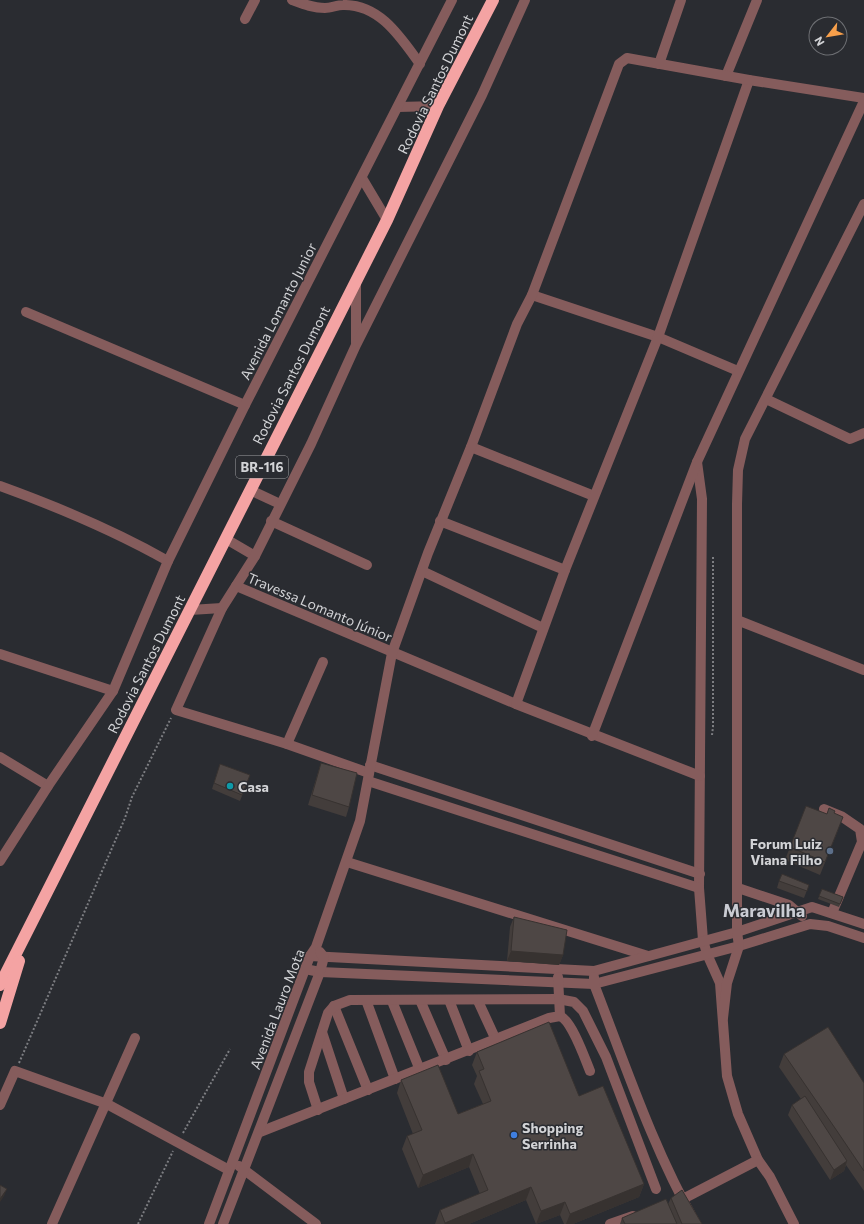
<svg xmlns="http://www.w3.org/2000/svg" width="864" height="1224" font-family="Commissioner,sans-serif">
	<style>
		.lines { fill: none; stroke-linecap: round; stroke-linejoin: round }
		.path { stroke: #7d7e82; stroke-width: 2; stroke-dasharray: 2 2; stroke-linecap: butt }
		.minor { stroke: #855c5c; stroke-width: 10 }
		.highway { stroke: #f4a3a3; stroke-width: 12 }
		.wall { fill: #433d3b }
		.shaded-wall { fill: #373230 }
		.building { fill: #4e4745; stroke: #373230 }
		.culture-dot { fill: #0f9aa8; stroke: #2a2c31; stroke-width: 1.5 }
		.service-dot { fill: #5c6f8a; stroke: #2a2c31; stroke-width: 1.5 }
		.shop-dot { fill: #3f7fe0; stroke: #2a2c31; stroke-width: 1.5 }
		.labels { text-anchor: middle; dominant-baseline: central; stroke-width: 3; stroke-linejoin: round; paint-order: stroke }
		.shield { fill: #2a2c31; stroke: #a0a1a4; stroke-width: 1 }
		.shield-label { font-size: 13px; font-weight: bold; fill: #d2d3d6 }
		.street-label { font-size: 14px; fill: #d2d3d6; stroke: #2a2c31 }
		.poi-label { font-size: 14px; font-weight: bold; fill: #d2d3d6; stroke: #2a2c31; text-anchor: start }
		.district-label { font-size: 18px; font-weight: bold; fill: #caccd3; stroke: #2a2c31 }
	</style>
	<rect width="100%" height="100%" fill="#2a2c31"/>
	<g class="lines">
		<!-- path -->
		<g class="path">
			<polyline points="712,735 713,727 713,555"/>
			<polyline points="19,1063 125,818 132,797 171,718"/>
			<polyline points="183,1133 230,1049"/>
			<polyline points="138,1224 173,1151"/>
		</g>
		<!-- minor -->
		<g class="minor">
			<path d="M292,0C303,4 313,8 325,8C331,8 337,5 343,5C380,4 401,38 420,64"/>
			<polyline points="245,19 255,0"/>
			<polyline points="659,64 681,0"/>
			<polyline points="726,76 757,0"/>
			<polyline points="398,107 438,106"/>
			<polyline points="362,178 387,220"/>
			<polyline points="532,295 658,337 738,371"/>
			<polyline points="26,312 245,405"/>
			<polyline points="356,343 356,281"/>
			<polyline points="766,399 850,439 864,433"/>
			<polyline points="471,447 594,496"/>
			<polyline points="697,462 702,499 699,888 703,940 707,954 720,983 727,1076 738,1114 758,1160 770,1177 794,1224"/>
			<path d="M0,486C58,507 115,531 168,561"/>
			<polyline points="250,490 280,504"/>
			<polyline points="271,521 367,565"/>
			<polyline points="440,521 565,570"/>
			<polyline points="226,539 255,556"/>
			<polyline points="422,571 543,628"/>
			<polyline points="236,586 516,704 700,776"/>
			<polyline points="190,610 222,608"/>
			<polyline points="737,620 864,670"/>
			<polyline points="0,654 113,691"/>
			<polyline points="516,704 565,570 658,337 749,80 864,98"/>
			<polyline points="592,736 697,462 864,101"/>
			<polyline points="287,744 323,662"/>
			<polyline points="0,757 48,786"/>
			<polyline points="370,765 700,874"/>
			<polyline points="369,773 287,744 176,710 222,608 255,556 311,444 356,345 482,95 525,0"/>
			<polyline points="368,781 699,888"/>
			<polyline points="824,809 841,816 860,829 862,842 832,913"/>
			<polyline points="0,861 48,786 113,691 168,561 245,405 452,0"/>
			<polyline points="347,862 648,956"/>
			<polyline points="738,888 789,905 802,916"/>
			<polyline points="310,956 594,971 737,932 812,907 864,924"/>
			<polyline points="305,969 320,972 594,984 739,946 810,924 828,926 864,938"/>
			<path d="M594,977V984C625,1064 653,1149 696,1224"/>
			<polyline points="366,1000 395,1079"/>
			<polyline points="420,1000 446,1060"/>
			<polyline points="449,1000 469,1051"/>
			<polyline points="392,1001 420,1070"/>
			<polyline points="478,1001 496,1040"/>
			<polyline points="334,1006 368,1090"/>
			<path d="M560,1016C572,1021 585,1059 590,1071"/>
			<polyline points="723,1018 727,983 739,946 737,932 737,504 738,470 745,439 864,204"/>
			<polyline points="322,1032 344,1099"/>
			<polyline points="0,1105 15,1071 107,1104 229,1170"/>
			<polyline points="318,1110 309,1082 309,1072 328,1013 334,1006 350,1000 558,999 574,1002 583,1011 606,1057 656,1189"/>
			<polyline points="260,1132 549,1018 560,1016 558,977"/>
			<polyline points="239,1166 316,1224"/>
			<polyline points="677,1202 758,1160"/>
			<polyline points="52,1224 135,1038"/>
			<polyline points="209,1224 310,956 316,947 360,821 392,653 428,553 471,447 517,324 532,295 619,64 627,58 749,80"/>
			<polyline points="223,1224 320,972 324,957 320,952"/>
			<polyline points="610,1224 633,1216"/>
		</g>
		<!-- highway -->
		<g class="highway">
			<polyline points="0,985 387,220 438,106 493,0"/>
			<polyline points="0,1023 19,961"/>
		</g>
	</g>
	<!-- wall -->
	<g class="wall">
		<polygon points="321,763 349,807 346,817 308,805"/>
		<polygon points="220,764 250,775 240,801 212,789"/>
		<polygon points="834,813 838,830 820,875 785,860 790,847 827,814"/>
		<polygon points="779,881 809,885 804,898 777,888"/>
		<polygon points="822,889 843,897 839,907 818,899"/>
		<polygon points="514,917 563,955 559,965 507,961 510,927"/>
		<polygon points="477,1052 579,1096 644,1184 639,1197 573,1224 564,1224 560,1215 536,1224 526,1200 469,1224 435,1224 440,1210 480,1194 469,1167 418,1188 402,1149 407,1136 413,1134 397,1093 401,1080 458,1114 483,1104 474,1084 477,1076 472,1065"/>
		<polygon points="784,1054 864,1083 864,1191 846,1165 844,1171 830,1180 788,1115 792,1105 801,1099 779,1067"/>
		<polygon points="671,1198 702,1224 620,1224 622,1218 668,1204"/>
	</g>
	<!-- shaded-wall -->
	<g class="shaded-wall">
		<polygon points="511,951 563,955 559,965 507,961"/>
		<polygon points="473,1154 469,1167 418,1188 423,1175"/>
		<polygon points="847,1161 844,1171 830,1180 834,1170"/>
		<polygon points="644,1184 639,1197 573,1224 566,1224 570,1214"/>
		<polygon points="531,1187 526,1200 469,1224 444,1224 445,1223"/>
		<polygon points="7,1189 4,1196 0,1202 0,1199"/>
		<polygon points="565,1202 560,1215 536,1224 541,1211"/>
	</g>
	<!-- building -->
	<g class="building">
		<polygon points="321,763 357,773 349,807 312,795"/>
		<polygon points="220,764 250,775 242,795 214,783"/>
		<polygon points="806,806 827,814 829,808 835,811 834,813 843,817 825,862 790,847"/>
		<polygon points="782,874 809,885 807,891 779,881"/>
		<polygon points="822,889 843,897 840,904 819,896"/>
		<polygon points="514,917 567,930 563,955 511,951"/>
		<polygon points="549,1022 579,1096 603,1086 644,1184 570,1214 565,1202 541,1211 531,1187 445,1223 440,1210 488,1190 473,1154 423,1175 407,1136 422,1130 401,1080 438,1065 458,1114 491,1101 479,1071 484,1069 477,1052"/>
		<polygon points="828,1027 864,1083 864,1171 837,1131 784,1054"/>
		<polygon points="805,1096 847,1161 834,1170 792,1105"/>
		<polygon points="0,1185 7,1189 0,1199"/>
		<polygon points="682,1190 702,1224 682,1224 671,1198"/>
		<polygon points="666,1199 677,1224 625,1224 622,1218"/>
	</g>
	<!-- markers -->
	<circle class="culture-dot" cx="230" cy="786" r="4"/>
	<circle class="service-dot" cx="830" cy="851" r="4"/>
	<circle class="shop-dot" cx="514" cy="1135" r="4"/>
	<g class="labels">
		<!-- shield labels -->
		<rect class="shield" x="236" y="456" width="52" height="22" rx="3"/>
		<g class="shield-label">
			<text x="262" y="467">BR-116</text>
		</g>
		<!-- street labels -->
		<g class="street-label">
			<text transform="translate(435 84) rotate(-64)">Rodovia Santos Dumont</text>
			<text transform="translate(278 311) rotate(-63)">Avenida Lomanto Junior</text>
			<text transform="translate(291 375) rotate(-63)">Rodovia Santos Dumont</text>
			<text transform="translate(320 607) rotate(23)">Travessa Lomanto Júnior</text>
			<text transform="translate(146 664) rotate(-63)">Rodovia Santos Dumont</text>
			<text transform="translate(277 1009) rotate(-69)">Avenida Lauro Mota</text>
		</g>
		<!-- poi labels -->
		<g class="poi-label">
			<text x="238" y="786">Casa</text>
			<text x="822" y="843" text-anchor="end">Forum Luiz<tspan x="822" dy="16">Viana Filho</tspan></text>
			<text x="522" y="1127">Shopping<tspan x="522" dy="16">Serrinha</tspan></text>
		</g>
		<!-- district labels -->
		<g class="district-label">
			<text x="764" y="910">Maravilha</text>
		</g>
	</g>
	<!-- north arrow -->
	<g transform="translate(828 36) rotate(239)"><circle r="19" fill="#2a2c31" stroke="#6d6f73"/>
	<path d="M0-3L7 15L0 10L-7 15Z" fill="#f8a04b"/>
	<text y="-6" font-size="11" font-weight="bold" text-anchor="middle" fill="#d2d3d6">N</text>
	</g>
</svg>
